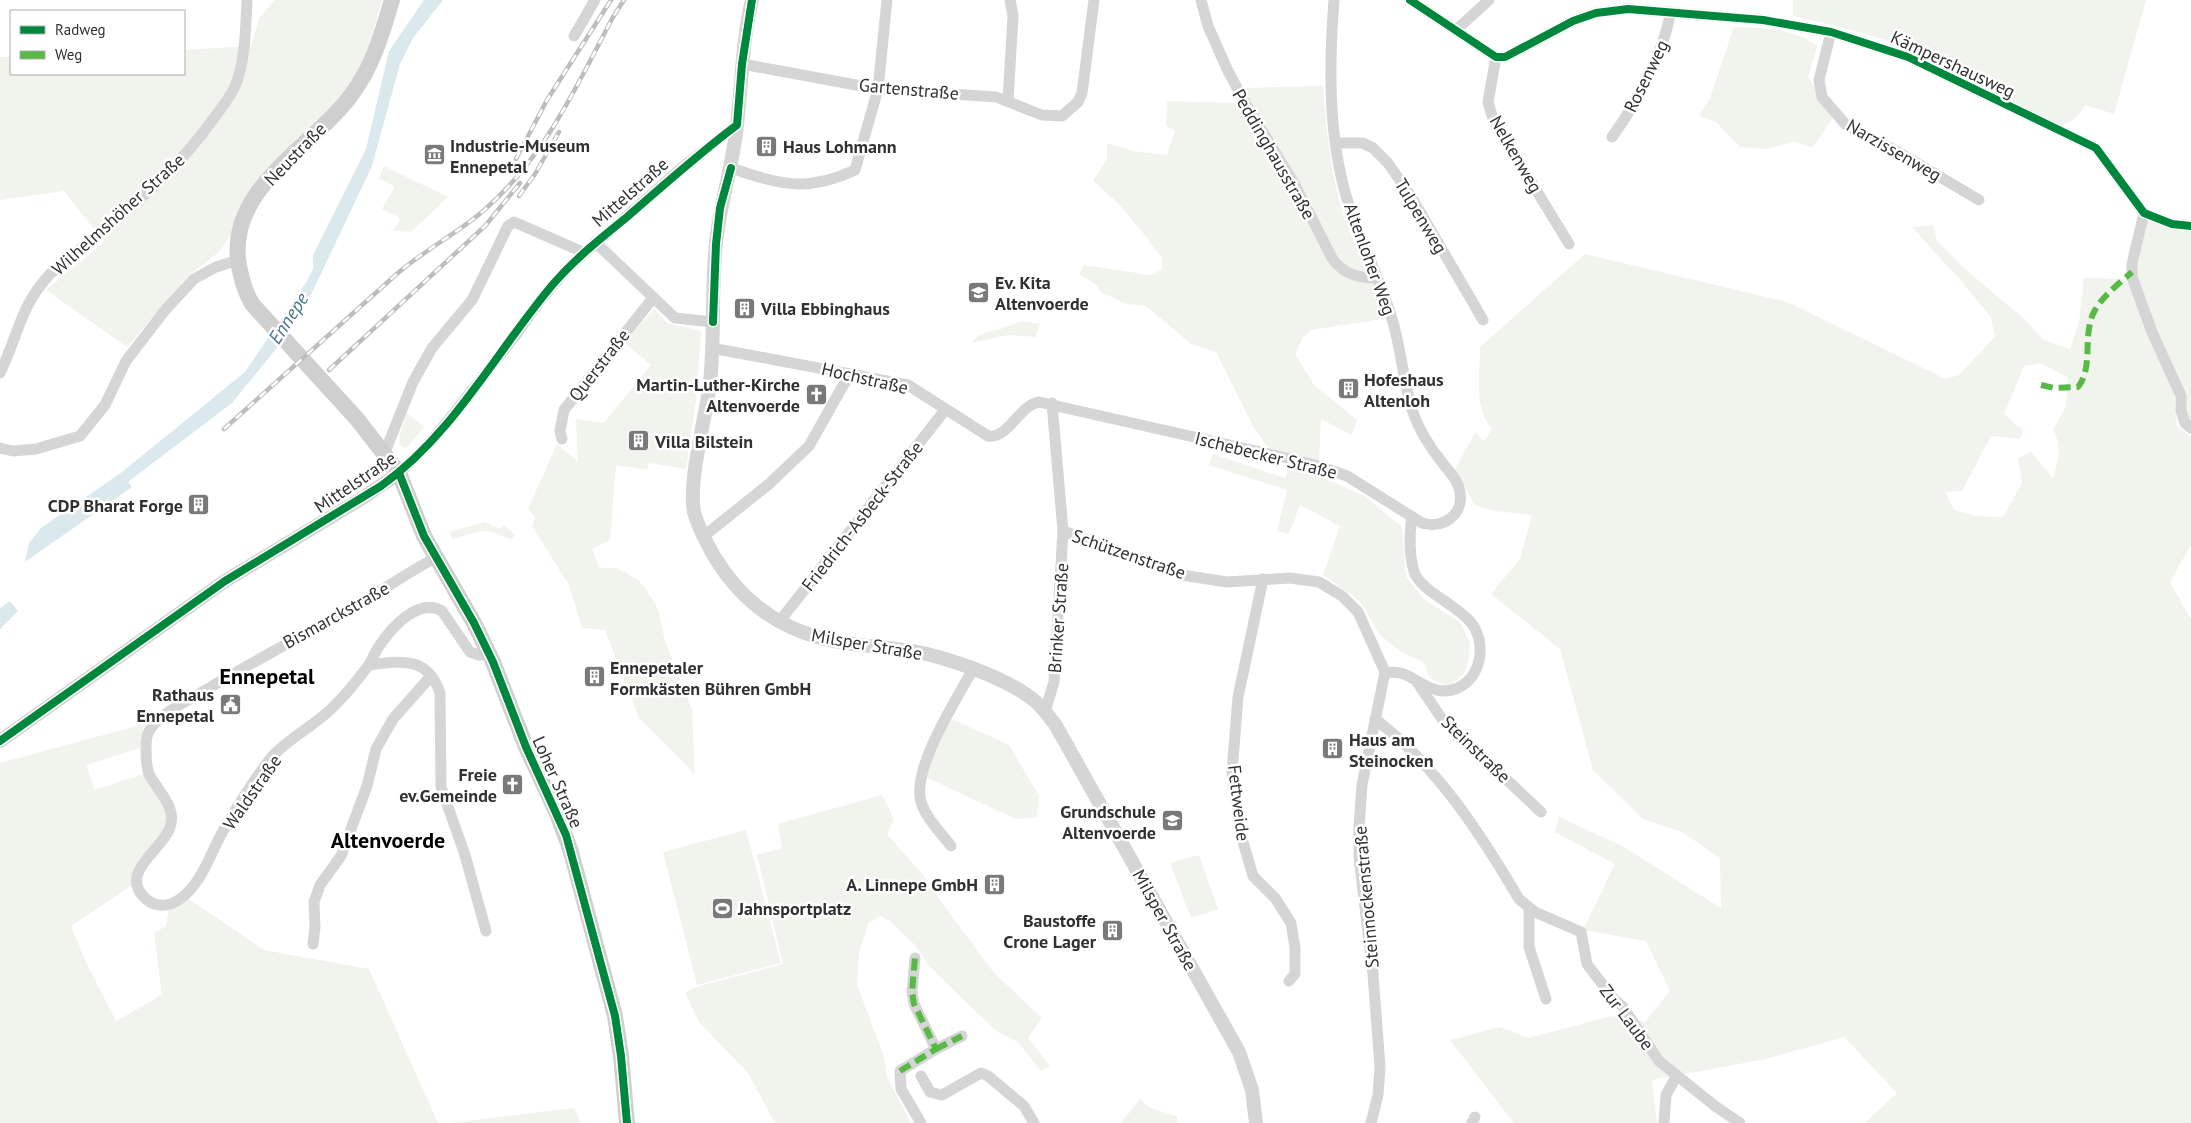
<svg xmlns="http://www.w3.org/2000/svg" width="2191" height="1123" font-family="'PT Sans',sans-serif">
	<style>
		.green { fill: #f1f3ed; fill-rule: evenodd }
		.water { fill: #dbe9ef }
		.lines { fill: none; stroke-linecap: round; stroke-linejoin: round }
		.minor { stroke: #d5d5d5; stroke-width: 11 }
		.tertiary { stroke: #d5d5d5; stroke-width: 14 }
		.secondary { stroke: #cfcfcf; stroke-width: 16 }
		.rail-casing { stroke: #bdbdbd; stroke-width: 4.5 }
		.rail { stroke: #fff; stroke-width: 2.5; stroke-dasharray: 8; stroke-linecap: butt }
		.quiet { stroke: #58b947; stroke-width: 6; stroke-dasharray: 12 6; stroke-linecap: butt }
		.cycleway-casing { stroke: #fff; stroke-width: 11 }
		.cycleway { stroke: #00873e; stroke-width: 8 }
		.labels { text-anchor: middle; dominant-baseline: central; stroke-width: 5; stroke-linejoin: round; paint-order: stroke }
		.street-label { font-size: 18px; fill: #313131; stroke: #fff }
		.poi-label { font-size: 18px; font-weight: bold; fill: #313131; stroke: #fff; text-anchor: start }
		.water-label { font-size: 19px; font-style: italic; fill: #46768d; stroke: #fff }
		.district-label { font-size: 22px; font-weight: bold; fill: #000; stroke: #fff }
	</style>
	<rect width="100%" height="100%" fill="#fff"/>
	<!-- green -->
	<g class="green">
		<polygon points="274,0 382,0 368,48 354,79 236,226 219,252 187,277 127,347 46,290 104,242 64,191 0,200 0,57 11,57 11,74 184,74 184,50 251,46 259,19"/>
		<path d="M1793,0H2146L2114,114L2085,105C2078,119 2071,122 2056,127C2006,98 1961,70 1908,48C1871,34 1832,25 1793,16Z"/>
		<path d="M1734,27C1760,28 1797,28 1817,46L1808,77L1834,116L1813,147L1794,142L1766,149L1740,147L1716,122L1699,116L1710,98Z"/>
		<path d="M1323,86C1326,124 1329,162 1339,199C1349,241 1374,278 1389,318L1311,330L1303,337L1295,354L1314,385L1357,420L1352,435L1321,419L1319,461L1267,447L1253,426L1216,352L1191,344L1146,306L1126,304L1101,292L1095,284L1079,274L1084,265L1150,275L1162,269V258L1143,233L1119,204L1093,181L1107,159V143L1133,151L1167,155L1175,131L1166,126L1167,101L1237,103L1244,88Z"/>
		<polygon points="384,166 448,197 411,232 394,231 400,218 382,209 395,187 379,178"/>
		<polygon points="2148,220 2191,229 2191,425 2135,277"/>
		<path d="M1933,225L1937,241L1965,269L2022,317L2044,340L2070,349L2079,322L2084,278L2132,279L2174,393L2177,426L2191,437V545L2170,582L2191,619V1123H1865L1897,1093L1844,1037L1766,1059L1652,1080L1657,1123H1514L1450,1040L1500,1027L1528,1038L1612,1016L1645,1022L1670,991L1646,941L1583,930L1615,864L1555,832L1559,817L1624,847L1721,908L1720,858L1682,832L1643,819L1593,770L1560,649L1491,594L1520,559L1532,515L1495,511L1475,505L1455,470L1475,432L1484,441L1492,429C1473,407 1480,374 1480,347L1585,254L1787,302L1946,379L1959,375L1995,337L1991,317L1961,281L1912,227ZM2041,363L2068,378L2066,406L2053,430C2063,447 2058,461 2053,478L2031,452L2018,458L2022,483L2003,517L1976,516L1954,510L1945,492L1962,491L1991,436L2020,439L2023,430L2004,414L2024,366Z"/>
		<polygon points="654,309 667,323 701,331 696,400 686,469 649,463 647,470 616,465 610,540 592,549 600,568 617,568 638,580 645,588 658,609 665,641 692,710 695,774 639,718 605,630 582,628 569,585 532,526 535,517 528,509 557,444 578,462 576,419 604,423 651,365 624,342"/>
		<path d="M1021,321L1040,324L1035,337L1008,335L971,343C982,329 1005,330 1021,321Z"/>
		<polygon points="407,413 424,427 407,447 404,448 399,444 400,434"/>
		<polygon points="1213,454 1285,478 1288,470 1319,476 1363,495 1402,527 1406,577 1425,600 1460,622 1470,643 1469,659 1464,674 1448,687 1430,678 1423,662 1400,651 1380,635 1360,601 1323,575 1340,526 1300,505 1289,534 1277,531 1287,490 1209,465"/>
		<path d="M485,522L499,529L504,525L515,535L512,539C502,538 496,532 488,531C477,530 463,537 452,539L449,532Z"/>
		<polygon points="952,719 1009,745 1039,796 1037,817 1016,819 925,777 930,756"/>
		<polygon points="144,724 140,748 86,765 95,790 143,774 164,805 169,818 164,833 135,866 132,885 71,926 85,960 116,1021 162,995 154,933 166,926 169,909 187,898 264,950 369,969 438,1123 0,1123 0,763"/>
		<polygon points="882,795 894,819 887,834 937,891 936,895 994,973 1042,1018 1028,1038 1050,1066 1041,1071 1018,1042 995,1030 930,967 914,944 891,922 881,916 869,922 859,953 857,985 884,1056 887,1077 911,1123 775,1123 748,1073 699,1022 685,993 696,987 783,964 757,855 782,848 778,824"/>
		<polygon points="746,830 781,963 697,985 663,852"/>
		<polygon points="1199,855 1218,909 1191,918 1170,863"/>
		<polygon points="1140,1099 1150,1108 1177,1116 1177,1123 1121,1123"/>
		<polygon points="574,1108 581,1123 449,1123 558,1110"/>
	</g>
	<!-- water -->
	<g class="water">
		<polygon points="424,0 443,0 413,38 400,64 372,166 309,299 289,333 232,403 128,482 132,487 25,562 29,543 41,528 122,472 245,372 307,281 313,269 313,255 366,149 389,51"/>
		<polygon points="10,601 18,611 0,629 0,608"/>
	</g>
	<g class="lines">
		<!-- minor -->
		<g class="minor">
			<path d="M1201,0L1208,26L1227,69L1244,101L1295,185L1332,258C1343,274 1358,278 1376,278"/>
			<polyline points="1410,0 1496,57 1505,57 1573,21 1596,13 1628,9 1763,20 1831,32 1908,57 2096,148 2144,213"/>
			<polyline points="1456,30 1489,0"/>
			<polyline points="1831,32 1819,80 1822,97 1846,125 1900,153 1979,200"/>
			<polyline points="574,36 595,0"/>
			<polyline points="1496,57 1488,102 1493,119 1569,244"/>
			<polyline points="742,64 878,89 996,97 1042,115 1062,116 1078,102 1082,93 1094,0"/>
			<polyline points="1008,100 1013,16 1010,0"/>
			<path d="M1612,137C1640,98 1661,59 1671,12"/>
			<polyline points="1337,143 1363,143 1373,148 1388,163 1412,198 1483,320"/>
			<path d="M731,168C778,184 807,193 855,170L878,89L887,0"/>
			<polyline points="2144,213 2132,264 2132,277 2152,332 2181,396 2181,411 2185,423 2191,428"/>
			<polyline points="2144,213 2172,224 2191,226"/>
			<polyline points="595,242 675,318 713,322"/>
			<path d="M712,348L908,385L988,436C1009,439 1018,406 1039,402L1283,457L1319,466L1347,476L1422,523C1442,529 1464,516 1460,492C1458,479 1448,471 1441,461C1430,447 1420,432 1414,415C1403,385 1402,351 1392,319C1380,279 1360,240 1347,199C1328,136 1329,65 1334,0"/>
			<path d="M0,373C19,334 19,307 51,273C109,224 170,181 214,118C221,108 230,98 235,86C245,65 246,24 247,0"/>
			<polyline points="562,439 560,431 564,410 653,298"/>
			<polyline points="0,448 13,451 36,449 80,436 105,405 126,361 166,309 194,279 216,267 238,260"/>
			<polyline points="385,452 413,382 432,348 472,300 508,226 514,222 583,252"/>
			<polyline points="399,473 426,447 450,418 515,336 542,298 570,266 685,165 737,125"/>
			<polyline points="1063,531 1182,575 1227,582 1290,578 1319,582 1342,596 1358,612 1385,672"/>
			<polyline points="704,536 769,484 809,446 849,375"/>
			<path d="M435,558C407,573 380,592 352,608C302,636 252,662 204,691C186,702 160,713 149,731C146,736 146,744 146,750C146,758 146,766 149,774C158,792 179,808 169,830C160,851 118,874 146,899C159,910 174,905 185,895C205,877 213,846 227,824C240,802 255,779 270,759C286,740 312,727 330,710C344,697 357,681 368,666C373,659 375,651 380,645C392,627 419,597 442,611L470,652L479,655L489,653"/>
			<polyline points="1263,579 1238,697 1232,772 1241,835 1253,876 1275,898 1291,923 1295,948 1295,974 1289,981"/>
			<polyline points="779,622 945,410"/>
			<path d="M369,665C401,661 428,656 440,693L441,787L465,855L486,931"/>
			<path d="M1385,672C1392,672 1398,672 1404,674C1418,680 1431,692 1446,691C1479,688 1489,647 1472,624C1458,605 1424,593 1415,574C1409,558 1409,534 1412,517"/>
			<polyline points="1417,682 1442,719 1541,812"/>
			<polyline points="1045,711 1054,682 1063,531 1052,403"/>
			<path d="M1375,719C1437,766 1480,833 1519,899L1535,912L1581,932L1587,964L1613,998L1623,1007L1659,1061L1715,1106L1740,1123"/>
			<path d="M951,846C941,833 926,818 921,802C911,769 957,699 973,669"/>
			<polyline points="1529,908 1529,947 1546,999"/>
			<polyline points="313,944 315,927 314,902 320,885 341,856 367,786 376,749 393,719 431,676"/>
			<polyline points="915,958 912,992 914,1004 936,1049 900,1071 901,1089 921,1123"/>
			<polyline points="936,1049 962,1036"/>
			<polyline points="921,1076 930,1092 942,1095 981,1073 988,1076 1024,1106 1034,1123"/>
			<polyline points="1371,1123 1378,1095 1380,1067 1373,974 1359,857 1359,827 1362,785 1385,672"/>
			<polyline points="1472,1123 1475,1117"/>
			<polyline points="1664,1123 1666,1095 1676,1077"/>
		</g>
		<!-- tertiary -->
		<g class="tertiary">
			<path d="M752,0C742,41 742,83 737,125C733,165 720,203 716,243C711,290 715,336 710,383C706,417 688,480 694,512C698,527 706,542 714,556C738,596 771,624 817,637C848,646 880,646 912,651C947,657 1010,679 1036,702C1043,708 1049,717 1055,724L1239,1052L1252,1090L1256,1123"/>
			<polyline points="0,741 225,581 364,497 399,473"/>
		</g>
		<!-- secondary -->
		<path class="secondary" d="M392,0C382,33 373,66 352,94C314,147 225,188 239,266C242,280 245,293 253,305L357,419L399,473L424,536L474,623L493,662L526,747L558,816L571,852L615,1016L621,1056L627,1123"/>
		<defs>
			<g id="rail">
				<polyline points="516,159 547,100 611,0"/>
				<polyline points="519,196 535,174 559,132"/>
				<polyline points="329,370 485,226 520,183"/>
				<path d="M224,429L399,272C425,250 456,234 482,212C544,159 576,87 613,17L624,0"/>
			</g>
		</defs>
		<!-- rail casing -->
		<use href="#rail" class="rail-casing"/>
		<!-- rail -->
		<use href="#rail" class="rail"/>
		<!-- quiet -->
		<g class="quiet">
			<path d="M2041,385L2054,388L2078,387C2094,367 2082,335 2094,312C2102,296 2120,283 2132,272"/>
			<polyline points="936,1049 962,1036"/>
			<polyline points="900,1071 936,1049 914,1004 912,992 915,958"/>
		</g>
		<defs>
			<g id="cycleway">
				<polyline points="1410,0 1496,57 1505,57 1573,21 1596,13 1628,9 1763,20 1831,32 1908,57 2096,148 2144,213 2172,224 2191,226"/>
				<polyline points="713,322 716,244 720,208 731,168"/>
				<polyline points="399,473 424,536 474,623 493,662 526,747 566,835 615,1016 621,1056 627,1123"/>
				<path d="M0,741L225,581L381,486C454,434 497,350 554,283C576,258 601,238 627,217C663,186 698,154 737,125L742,64L752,0"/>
			</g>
		</defs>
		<!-- cycleway casing -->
		<use href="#cycleway" class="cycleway-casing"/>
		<!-- cycleway -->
		<use href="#cycleway" class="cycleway"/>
	</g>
	<!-- icons -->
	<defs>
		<symbol id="building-square" viewBox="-11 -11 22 22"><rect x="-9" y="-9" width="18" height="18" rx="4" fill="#797979" stroke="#fff"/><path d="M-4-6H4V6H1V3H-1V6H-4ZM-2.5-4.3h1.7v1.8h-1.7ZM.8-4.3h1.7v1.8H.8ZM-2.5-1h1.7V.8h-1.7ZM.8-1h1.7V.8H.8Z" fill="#fff"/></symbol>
		<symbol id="museum-square" viewBox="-11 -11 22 22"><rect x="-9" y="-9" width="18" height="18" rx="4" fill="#797979" stroke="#fff"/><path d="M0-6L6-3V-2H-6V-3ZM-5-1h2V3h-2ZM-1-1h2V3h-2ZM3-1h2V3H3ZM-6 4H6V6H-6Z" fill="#fff"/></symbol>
		<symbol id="school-square" viewBox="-11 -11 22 22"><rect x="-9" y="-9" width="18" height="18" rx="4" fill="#797979" stroke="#fff"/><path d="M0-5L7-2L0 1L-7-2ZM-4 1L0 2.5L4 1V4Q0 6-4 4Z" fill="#fff"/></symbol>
		<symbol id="church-square" viewBox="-11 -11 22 22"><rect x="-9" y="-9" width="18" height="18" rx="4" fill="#797979" stroke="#fff"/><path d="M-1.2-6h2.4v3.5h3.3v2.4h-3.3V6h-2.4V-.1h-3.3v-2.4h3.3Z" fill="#fff"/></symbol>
		<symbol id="civic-square" viewBox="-11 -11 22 22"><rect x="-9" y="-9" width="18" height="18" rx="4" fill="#797979" stroke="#fff"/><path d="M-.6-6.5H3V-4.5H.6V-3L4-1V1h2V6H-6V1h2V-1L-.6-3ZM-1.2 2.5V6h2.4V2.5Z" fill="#fff"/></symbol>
		<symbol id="stadium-square" viewBox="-11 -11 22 22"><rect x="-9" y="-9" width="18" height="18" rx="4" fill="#797979" stroke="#fff"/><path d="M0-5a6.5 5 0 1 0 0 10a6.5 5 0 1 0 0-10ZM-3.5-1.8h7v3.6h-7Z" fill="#fff"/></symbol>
	</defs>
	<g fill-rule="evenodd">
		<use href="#building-square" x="754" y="134" width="25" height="25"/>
		<use href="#museum-square" x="422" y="142" width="25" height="25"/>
		<use href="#school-square" x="966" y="280" width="25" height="25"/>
		<use href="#building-square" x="732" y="296" width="25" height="25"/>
		<use href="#building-square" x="1336" y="376" width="25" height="25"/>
		<use href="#church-square" x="804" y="382" width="25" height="25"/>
		<use href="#building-square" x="626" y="428" width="25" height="25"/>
		<use href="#building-square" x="186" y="492" width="25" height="25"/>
		<use href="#building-square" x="582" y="664" width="25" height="25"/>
		<use href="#civic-square" x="218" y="692" width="25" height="25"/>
		<use href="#building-square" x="1320" y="736" width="25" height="25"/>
		<use href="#church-square" x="500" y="772" width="25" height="25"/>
		<use href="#school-square" x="1160" y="808" width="25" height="25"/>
		<use href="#building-square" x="982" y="872" width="25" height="25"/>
		<use href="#stadium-square" x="710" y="896" width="25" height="25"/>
		<use href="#building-square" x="1100" y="918" width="25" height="25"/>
	</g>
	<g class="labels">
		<!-- street labels -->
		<g class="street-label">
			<text transform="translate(1953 64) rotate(25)">Kämpershausweg</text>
			<text transform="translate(1646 76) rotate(-64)">Rosenweg</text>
			<text transform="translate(909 89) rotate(5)">Gartenstraße</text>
			<text transform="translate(1894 150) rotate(30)">Narzissenweg</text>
			<text transform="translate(295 154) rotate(-46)">Neustraße</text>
			<text transform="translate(1274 154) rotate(60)">Peddinghausstraße</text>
			<text transform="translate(1516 154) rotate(60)">Nelkenweg</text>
			<text transform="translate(630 192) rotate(-41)">Mittelstraße</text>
			<text transform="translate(118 214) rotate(-42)">Wilhelmshöher Straße</text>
			<text transform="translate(1421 216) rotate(59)">Tulpenweg</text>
			<text transform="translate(1370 259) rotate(70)">Altenloher Weg</text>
			<text transform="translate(599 365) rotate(-52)">Querstraße</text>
			<text transform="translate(865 378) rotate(13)">Hochstraße</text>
			<text transform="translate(1266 455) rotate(14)">Ischebecker Straße</text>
			<text transform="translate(355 482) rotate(-34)">Mittelstraße</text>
			<text transform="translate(862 516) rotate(-52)">Friedrich-Asbeck-Straße</text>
			<text transform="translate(1129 554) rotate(19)">Schützenstraße</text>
			<text transform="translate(336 615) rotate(-29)">Bismarckstraße</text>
			<text transform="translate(1058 618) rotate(-86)">Brinker Straße</text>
			<text transform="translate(867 644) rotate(10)">Milsper Straße</text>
			<text transform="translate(1476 749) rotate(44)">Steinstraße</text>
			<text transform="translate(558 782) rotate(66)">Loher Straße</text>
			<text transform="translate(252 792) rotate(-55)">Waldstraße</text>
			<text transform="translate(1239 803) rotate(83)">Fettweide</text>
			<text transform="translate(1366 897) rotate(-95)">Steinnockenstraße</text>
			<text transform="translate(1165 920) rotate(61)">Milsper Straße</text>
			<text transform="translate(1627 1017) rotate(53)">Zur Laube</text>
		</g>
		<!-- poi labels -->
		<g class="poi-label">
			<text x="450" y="145">Industrie-Museum<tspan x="450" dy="21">Ennepetal</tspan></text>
			<text x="783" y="146">Haus Lohmann</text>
			<text x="995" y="282">Ev. Kita<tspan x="995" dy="21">Altenvoerde</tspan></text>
			<text x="761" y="308">Villa Ebbinghaus</text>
			<text x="1364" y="379">Hofeshaus<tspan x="1364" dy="21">Altenloh</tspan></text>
			<text x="800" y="384" text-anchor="end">Martin-Luther-Kirche<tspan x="800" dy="21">Altenvoerde</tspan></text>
			<text x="655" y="441">Villa Bilstein</text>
			<text x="183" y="505" text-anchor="end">CDP Bharat Forge</text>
			<text x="610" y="667">Ennepetaler<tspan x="610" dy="21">Formkästen Bühren GmbH</tspan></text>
			<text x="214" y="694" text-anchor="end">Rathaus<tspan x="214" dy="21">Ennepetal</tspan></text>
			<text x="1349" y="739">Haus am<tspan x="1349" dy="21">Steinocken</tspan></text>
			<text x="497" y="774" text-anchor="end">Freie<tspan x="497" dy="21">ev.Gemeinde</tspan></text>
			<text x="1156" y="811" text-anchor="end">Grundschule<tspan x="1156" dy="21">Altenvoerde</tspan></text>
			<text x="978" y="884" text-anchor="end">A. Linnepe GmbH</text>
			<text x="738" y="908">Jahnsportplatz</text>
			<text x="1096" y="920" text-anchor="end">Baustoffe<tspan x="1096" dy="21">Crone Lager</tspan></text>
		</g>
		<!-- water labels -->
		<g class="water-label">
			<text transform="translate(288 318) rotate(-57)">Ennepe</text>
		</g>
		<!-- district labels -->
		<g class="district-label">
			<text x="267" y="676">Ennepetal</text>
			<text x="388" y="840">Altenvoerde</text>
		</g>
	</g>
	<!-- legend -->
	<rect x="10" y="10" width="175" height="65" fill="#ffffff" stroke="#adadad"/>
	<rect x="20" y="26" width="25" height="8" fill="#00873e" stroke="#adadad"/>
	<text x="55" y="35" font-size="15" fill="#313131">Radweg</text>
	<rect x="20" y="51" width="25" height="8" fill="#58b947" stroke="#adadad"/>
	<text x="55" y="60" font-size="15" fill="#313131">Weg</text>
</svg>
